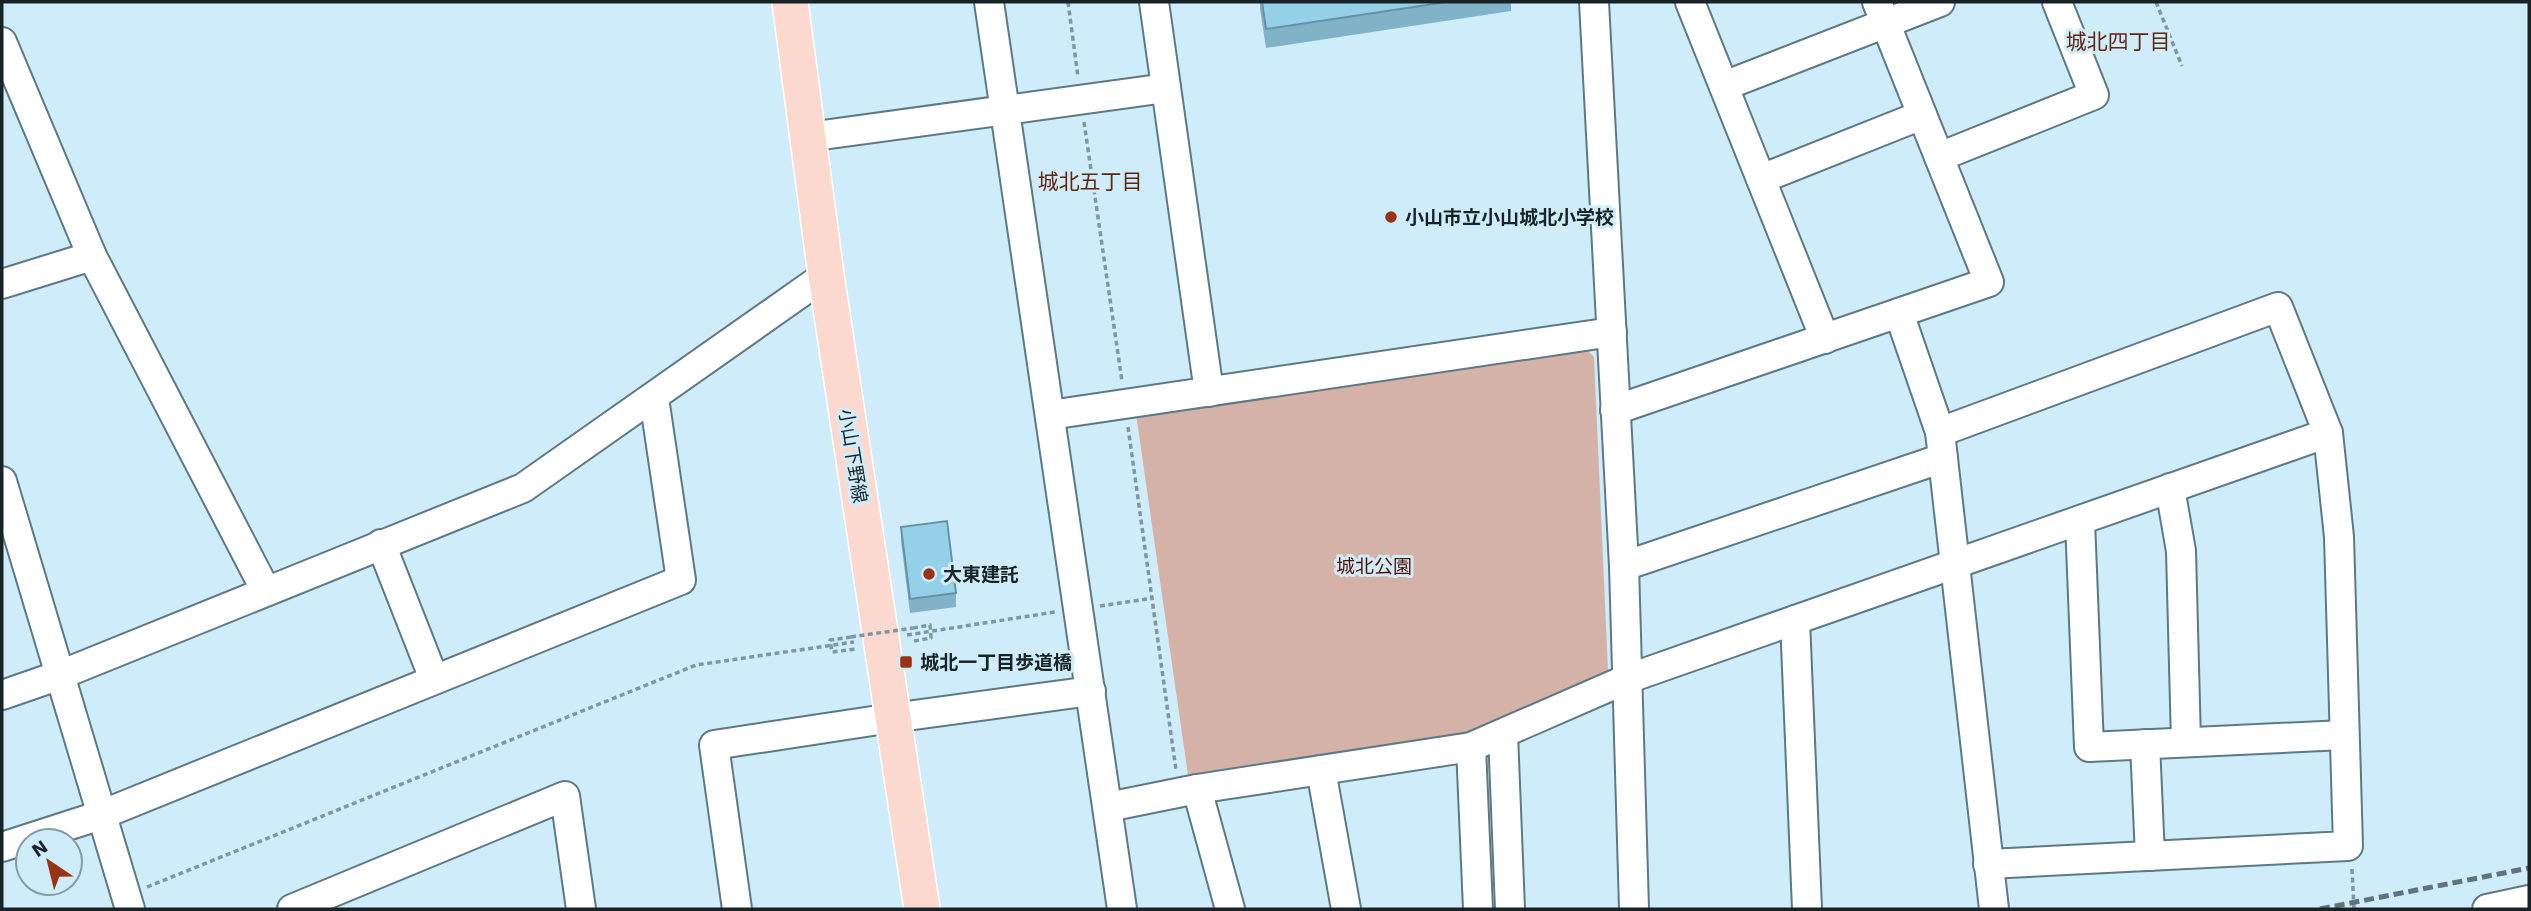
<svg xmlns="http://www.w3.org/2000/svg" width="2531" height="911" font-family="'Work Sans','Noto Sans JP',sans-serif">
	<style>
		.green { fill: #d5b2a8 }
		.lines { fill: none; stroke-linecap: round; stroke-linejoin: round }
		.minor-casing { stroke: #5e7985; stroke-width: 32 }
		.major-casing { stroke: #fff; stroke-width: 38 }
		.path { stroke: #8197a0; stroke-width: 3.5; stroke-dasharray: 5 3.5; stroke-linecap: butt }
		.minor { stroke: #fff; stroke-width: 28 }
		.major { stroke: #fbd9cf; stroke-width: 35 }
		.rail { stroke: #60727b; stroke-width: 5; stroke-dasharray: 10 5; stroke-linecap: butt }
		.path-bridge { stroke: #8197a0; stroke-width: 3.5; stroke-dasharray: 5 3.5; stroke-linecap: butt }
		.wall { fill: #80b3c8 }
		.building { fill: #95d0e9; stroke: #6892a3; stroke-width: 2 }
		.poi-dot { fill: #9a3314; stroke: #ceecf9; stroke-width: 2.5 }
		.labels { text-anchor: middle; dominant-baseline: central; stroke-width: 6; stroke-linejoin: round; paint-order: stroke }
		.poi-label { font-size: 19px; font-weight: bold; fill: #182328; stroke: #ceecf9; text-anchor: start }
		.street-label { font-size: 19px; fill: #182328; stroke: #ceecf9 }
		.park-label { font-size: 19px; fill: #531100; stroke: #ceecf9 }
		.neighbourhood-label { font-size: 21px; fill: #652310; stroke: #ceecf9 }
	</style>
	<rect width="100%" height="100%" fill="#ceecf9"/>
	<!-- green -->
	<polygon class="green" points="1584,347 1594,357 1608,671 1602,681 1488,732 1189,782 1136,414"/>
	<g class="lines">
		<defs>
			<g id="minor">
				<polyline points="989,2 1122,909"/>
				<polyline points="1154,2 1209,392"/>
				<polyline points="1594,2 1624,566 1634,909"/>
				<polyline points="1690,2 1825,339"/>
				<polyline points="2,42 92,256 266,591"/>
				<polyline points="1724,86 1940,2"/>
				<polyline points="808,137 1166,88"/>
				<polyline points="1939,157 2094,95 2057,2"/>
				<polyline points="1761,179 1922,115"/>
				<polyline points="2,284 92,256"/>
				<polyline points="1899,313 1940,432 1994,909"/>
				<polyline points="1615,410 1989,282 1877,2"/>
				<polyline points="1050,415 1612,332"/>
				<polyline points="1940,432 2278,307 2328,433 2339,537 2348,846 1988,864"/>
				<polyline points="2,481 130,909"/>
				<polyline points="2170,488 2181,551 2186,742"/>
				<polyline points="2080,521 2089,747 2344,735"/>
				<polyline points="381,544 434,679"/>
				<polyline points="1624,566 1943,458"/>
				<polyline points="1795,620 1807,909"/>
				<polyline points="2,695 60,675 523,488 826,275"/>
				<polyline points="1503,734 1510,909"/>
				<polyline points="2145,744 2150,856"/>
				<polyline points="1471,747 1478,909"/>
				<polyline points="1321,770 1346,909"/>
				<polyline points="1197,789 1230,909"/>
				<polyline points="1108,807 1197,789 1471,747 1627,679 2328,433"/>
				<polyline points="2,847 101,815 681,580 654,398"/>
				<polyline points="292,909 565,796 581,909"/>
				<polyline points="737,909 714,745 892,718 1091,691"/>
				<polyline points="2487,909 2529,900"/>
			</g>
			<polyline id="major" points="790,2 826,275 922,909"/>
		</defs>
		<!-- minor casing -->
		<use href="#minor" class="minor-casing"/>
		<!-- major casing -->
		<use href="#major" class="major-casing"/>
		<!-- path -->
		<g class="path">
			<polyline points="1068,2 1078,77"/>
			<polyline points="2156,2 2182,66"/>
			<polyline points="1084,122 1122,381"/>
			<polyline points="1128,427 1176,770"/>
			<polyline points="1100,606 1153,598"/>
			<polyline points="913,628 930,625 931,638 914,641"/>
			<polyline points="907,635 1055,612"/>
			<polyline points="851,637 830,640 832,652 856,649"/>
			<polyline points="2352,869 2354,909"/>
			<polyline points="147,887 696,665 854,642"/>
		</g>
		<!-- minor -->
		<use href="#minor" class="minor"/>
		<!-- major -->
		<use href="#major" class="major"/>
		<!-- rail -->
		<polyline class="rail" points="2320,909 2529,868"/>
		<!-- path-bridge -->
		<polyline class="path-bridge" points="851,637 913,628"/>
	</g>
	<!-- wall -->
	<g class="wall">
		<polygon points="1260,2 1511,2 1511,11 1266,48 1260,9"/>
		<polygon points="901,527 956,593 956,607 910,613 901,541"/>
	</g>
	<!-- building -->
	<g class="building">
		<polygon points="1262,2 1447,2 1266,29"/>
		<polygon points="947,521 956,593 910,599 901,527"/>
	</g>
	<!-- markers -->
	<g class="poi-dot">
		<circle cx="1391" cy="217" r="7"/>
		<circle cx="929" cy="574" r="7"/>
		<rect x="899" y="655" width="14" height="14" rx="3.5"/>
	</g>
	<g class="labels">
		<!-- poi labels -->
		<g class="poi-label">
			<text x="1405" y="217">小山市立小山城北小学校</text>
			<text x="943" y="574">大東建託</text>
			<text x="920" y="662">城北一丁目歩道橋</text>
		</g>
		<!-- street labels -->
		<g class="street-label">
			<text transform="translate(853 456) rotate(81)">小山下野線</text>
		</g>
		<!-- park labels -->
		<g class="park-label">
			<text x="1374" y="566">城北公園</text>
		</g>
		<!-- neighbourhood labels -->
		<g class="neighbourhood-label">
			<text x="2118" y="41">城北四丁目</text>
			<text x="1090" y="181">城北五丁目</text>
		</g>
	</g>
	<!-- border -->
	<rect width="2531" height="911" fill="none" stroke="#182328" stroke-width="7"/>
	<!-- north arrow -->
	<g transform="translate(49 862) rotate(325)"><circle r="33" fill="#ceecf9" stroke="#859ca5" stroke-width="2"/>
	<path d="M0-5L12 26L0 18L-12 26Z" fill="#9a3314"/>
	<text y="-10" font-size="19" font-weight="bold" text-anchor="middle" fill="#182328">N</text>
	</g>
</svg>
